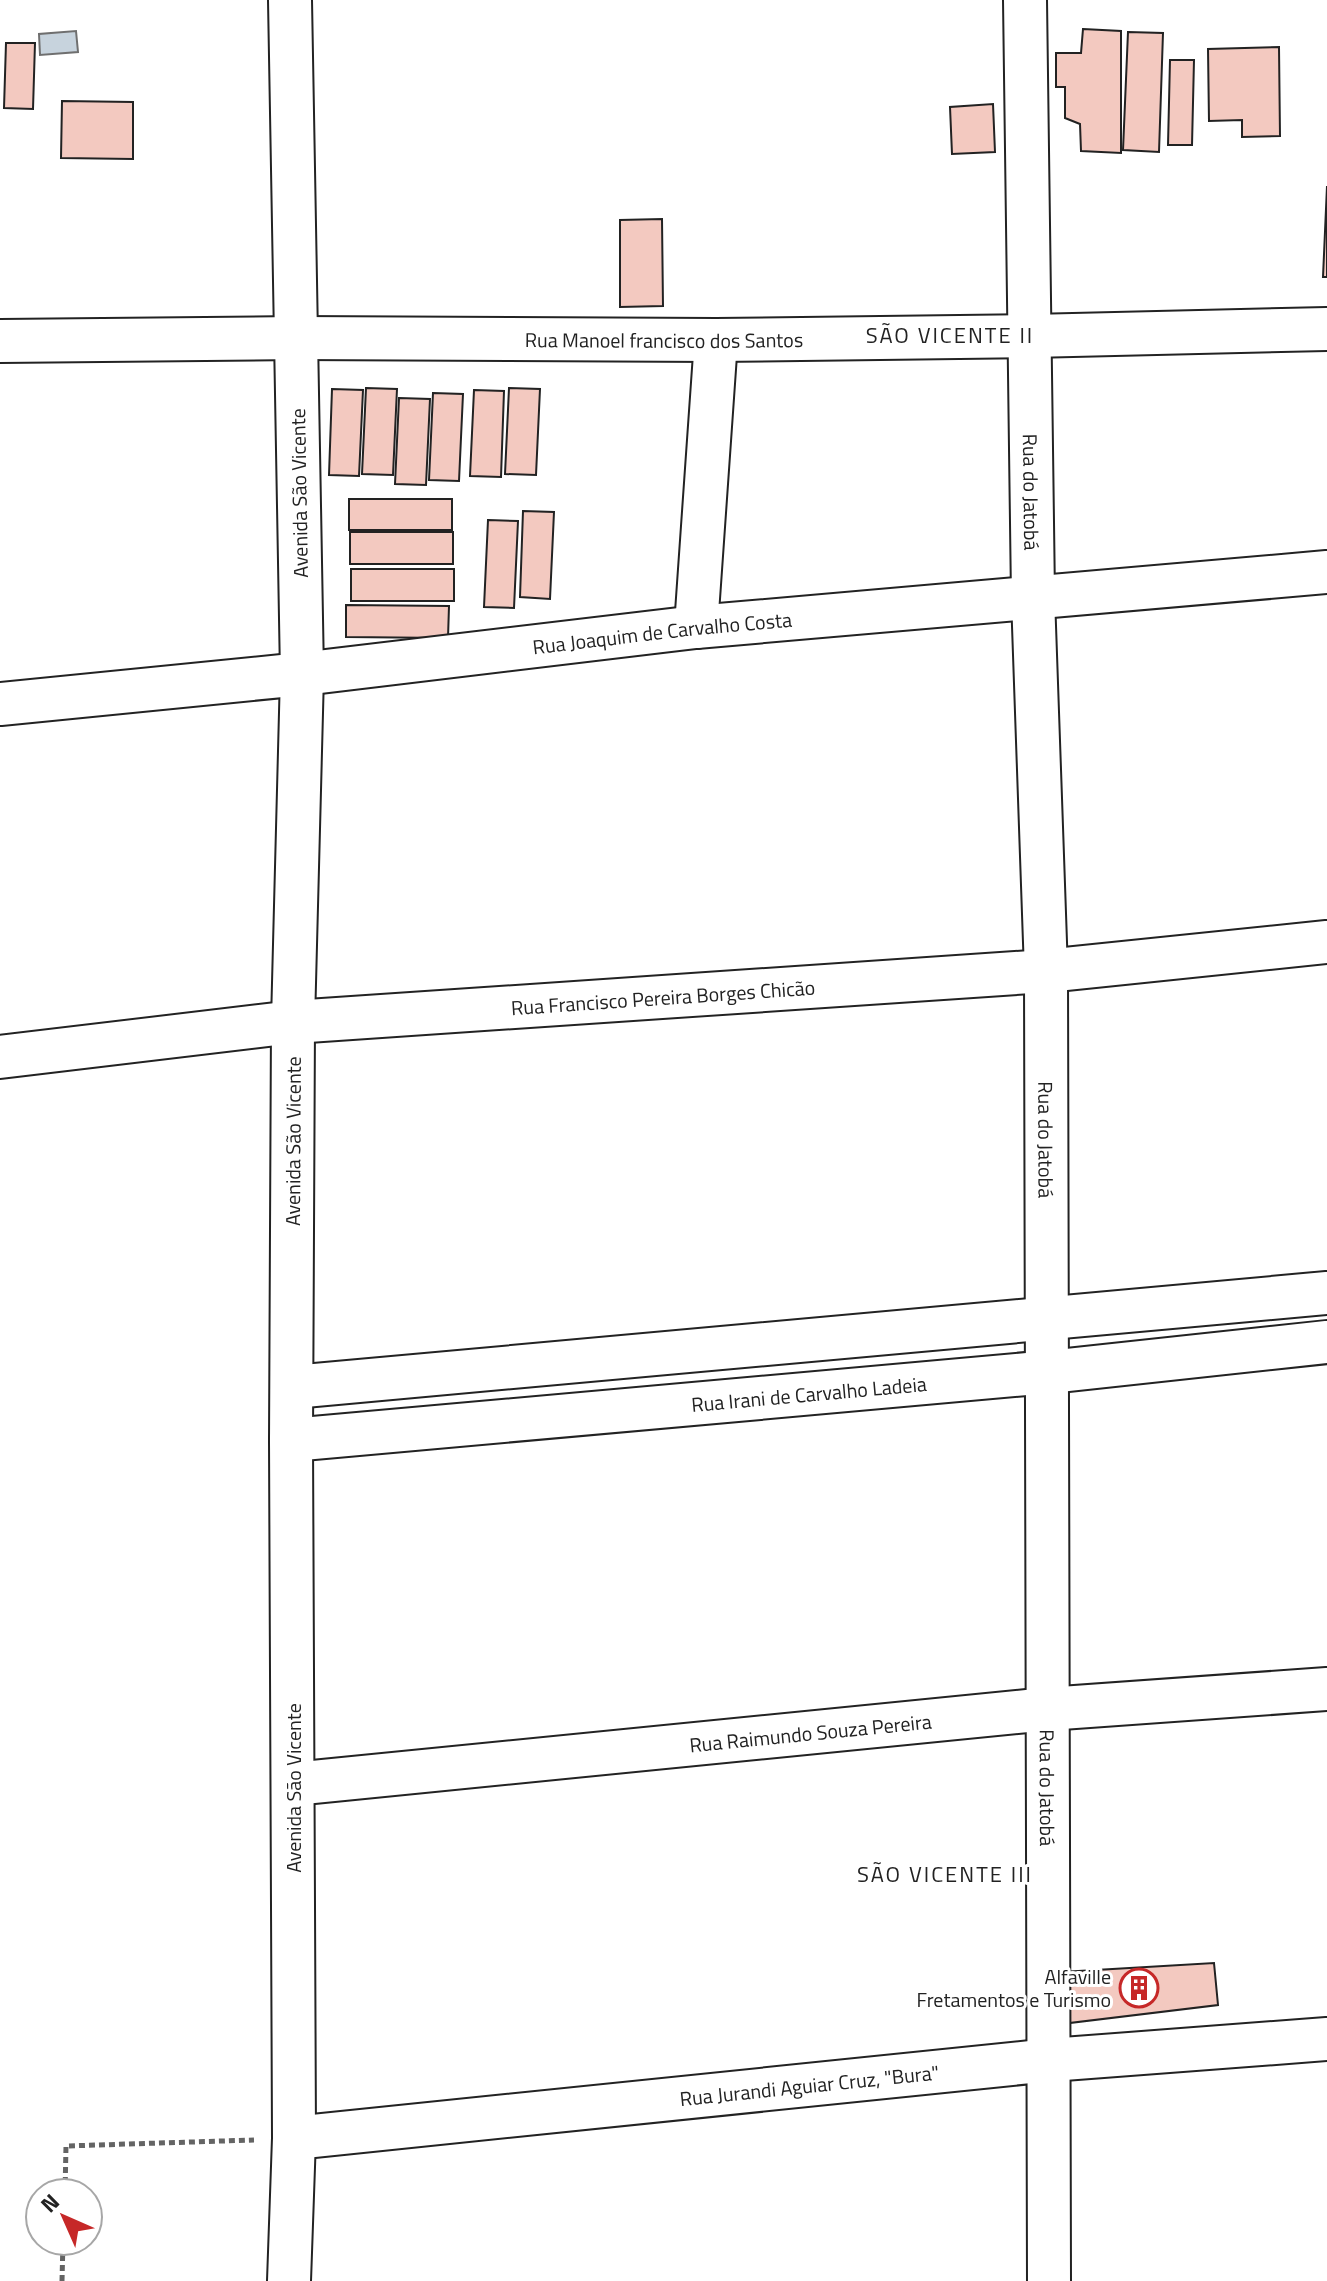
<svg xmlns="http://www.w3.org/2000/svg" width="1327" height="2281" font-family="'Titillium Web',sans-serif">
	<style>
		.water { fill: #c7d3dd; stroke: #6f6f6f; stroke-width: 2 }
		.building { fill: #f3c9c0; stroke: #222; stroke-width: 2 }
		.lines { fill: none; stroke-linecap: round; stroke-linejoin: round }
		.minor-casing { stroke: #222; stroke-width: 46 }
		.path { stroke: #646464; stroke-width: 5; stroke-dasharray: 6 4; stroke-linecap: butt }
		.minor { stroke: #fff; stroke-width: 42 }
		.labels { text-anchor: middle; dominant-baseline: central; stroke-width: 6; stroke-linejoin: round; paint-order: stroke }
		.street-label { font-size: 20px; fill: #222; stroke: #fff }
		.poi-label { font-size: 20px; fill: #222; stroke: #fff; text-anchor: end }
		.neighbourhood-label { font-size: 22px; letter-spacing: 2px; fill: #222; stroke: #fff }
	</style>
	<rect width="100%" height="100%" fill="#fff"/>
	<!-- water -->
	<polygon class="water" points="76,31 78,52 40,55 39,34"/>
	<!-- building -->
	<g class="building">
		<polygon points="1083,29 1121,31 1121,153 1081,151 1080,124 1065,118 1065,87 1056,87 1056,53 1081,53"/>
		<polygon points="1128,32 1163,33 1159,152 1123,150"/>
		<polygon points="6,43 35,43 33,109 4,108"/>
		<polygon points="1279,47 1280,136 1242,137 1242,120 1209,121 1208,49"/>
		<polygon points="1170,60 1194,60 1192,145 1168,145"/>
		<polygon points="62,101 133,102 133,159 61,158"/>
		<polygon points="993,104 995,152 952,154 950,107"/>
		<polygon points="1327,186 1327,277 1323,277"/>
		<polygon points="662,219 663,306 620,307 620,220"/>
		<polygon points="366,388 397,389 393,475 362,474"/>
		<polygon points="509,388 540,389 536,475 505,474"/>
		<polygon points="332,389 363,390 359,476 329,475"/>
		<polygon points="474,390 504,391 501,477 470,476"/>
		<polygon points="433,393 463,394 459,481 429,480"/>
		<polygon points="399,398 430,399 426,485 395,484"/>
		<rect x="349" y="499" width="103" height="31"/>
		<polygon points="523,511 554,512 550,599 520,597"/>
		<polygon points="488,520 518,521 514,608 484,607"/>
		<rect x="350" y="532" width="103" height="32"/>
		<rect x="351" y="569" width="103" height="32"/>
		<polygon points="346,605 449,606 448,638 346,637"/>
		<polygon points="1214,1963 1218,2005 1061,2024 1062,1972"/>
	</g>
	<g class="lines">
		<defs>
			<g id="minor">
				<path id="s1" d="M1025,0L1033,597L1046,971L1049,2281"/>
				<path id="s2" d="M0,341L296,338L716,340L1031,336L1327,329"/>
				<polyline points="696,627 716,340"/>
				<path id="s3" d="M0,704L302,674L696,627L1327,572"/>
				<path id="s4" d="M0,1057L293,1022L1046,971L1327,942"/>
				<polyline points="293,1387 1327,1293"/>
				<path id="s5" d="M291,1440L1049,1372L1327,1342"/>
				<path id="s6" d="M293,1784L1047,1709L1327,1689"/>
				<path id="s7" d="M294,2138L1050,2060L1327,2039"/>
				<path id="s8" d="M289,2281L294,2138L291,1440L293,1022L302,674L290,0"/>
			</g>
		</defs>
		<!-- minor casing -->
		<use href="#minor" class="minor-casing"/>
		<!-- path -->
		<g class="path">
			<polyline points="65,2193 66,2146 254,2140"/>
			<polyline points="62,2281 63,2241"/>
		</g>
		<!-- minor -->
		<use href="#minor" class="minor"/>
	</g>
	<!-- icons -->
	<defs>
		<symbol id="building-ring" viewBox="-11 -11 22 22"><circle r="9.5" fill="#fff" stroke="#c62828" stroke-width="1.5"/><path d="M-4-6H4V6H1V3H-1V6H-4ZM-2.5-4.3h1.7v1.8h-1.7ZM.8-4.3h1.7v1.8H.8ZM-2.5-1h1.7V.8h-1.7ZM.8-1h1.7V.8H.8Z" fill="#c62828"/></symbol>
	</defs>
	<g fill-rule="evenodd">
		<use href="#building-ring" x="1117" y="1966" width="44" height="44"/>
	</g>
	<g class="labels">
		<!-- street labels -->
		<g class="street-label">
			<text stroke="none"><textPath href="#s2" startOffset="664">Rua Manoel francisco dos Santos</textPath></text>
			<text transform="translate(299 493) rotate(-91)">Avenida São Vicente</text>
			<text stroke="none"><textPath href="#s1" startOffset="492">Rua do Jatobá</textPath></text>
			<text stroke="none"><textPath href="#s3" startOffset="666">Rua Joaquim de Carvalho Costa</textPath></text>
			<text stroke="none"><textPath href="#s4" startOffset="666">Rua Francisco Pereira Borges Chicão</textPath></text>
			<text stroke="none"><textPath href="#s8" startOffset="1140">Avenida São Vicente</textPath></text>
			<text stroke="none"><textPath href="#s1" startOffset="1140">Rua do Jatobá</textPath></text>
			<text stroke="none"><textPath href="#s5" startOffset="520">Rua Irani de Carvalho Ladeia</textPath></text>
			<text stroke="none"><textPath href="#s6" startOffset="520">Rua Raimundo Souza Pereira</textPath></text>
			<text transform="translate(293 1788) rotate(-90)">Avenida São Vicente</text>
			<text stroke="none"><textPath href="#s1" startOffset="1788">Rua do Jatobá</textPath></text>
			<text stroke="none"><textPath href="#s7" startOffset="518">Rua Jurandi Aguiar Cruz, "Bura"</textPath></text>
		</g>
		<!-- poi labels -->
		<g class="poi-label">
			<text x="1111" y="1976">Alfaville<tspan x="1111" dy="23">Fretamentos e Turismo</tspan></text>
		</g>
		<!-- neighbourhood labels -->
		<g class="neighbourhood-label">
			<text x="950" y="335">SÃO VICENTE II</text>
			<text x="945" y="1874">SÃO VICENTE III</text>
		</g>
	</g>
	<!-- north arrow -->
	<g transform="translate(64 2217) rotate(315)"><circle r="38" fill="#ffffff" stroke="#a7a7a7" stroke-width="2"/>
	<path d="M0-6L14 30L0 20L-14 30Z" fill="#c62828"/>
	<text y="-12" font-size="22" font-weight="bold" text-anchor="middle" fill="#222222">N</text>
	</g>
</svg>
